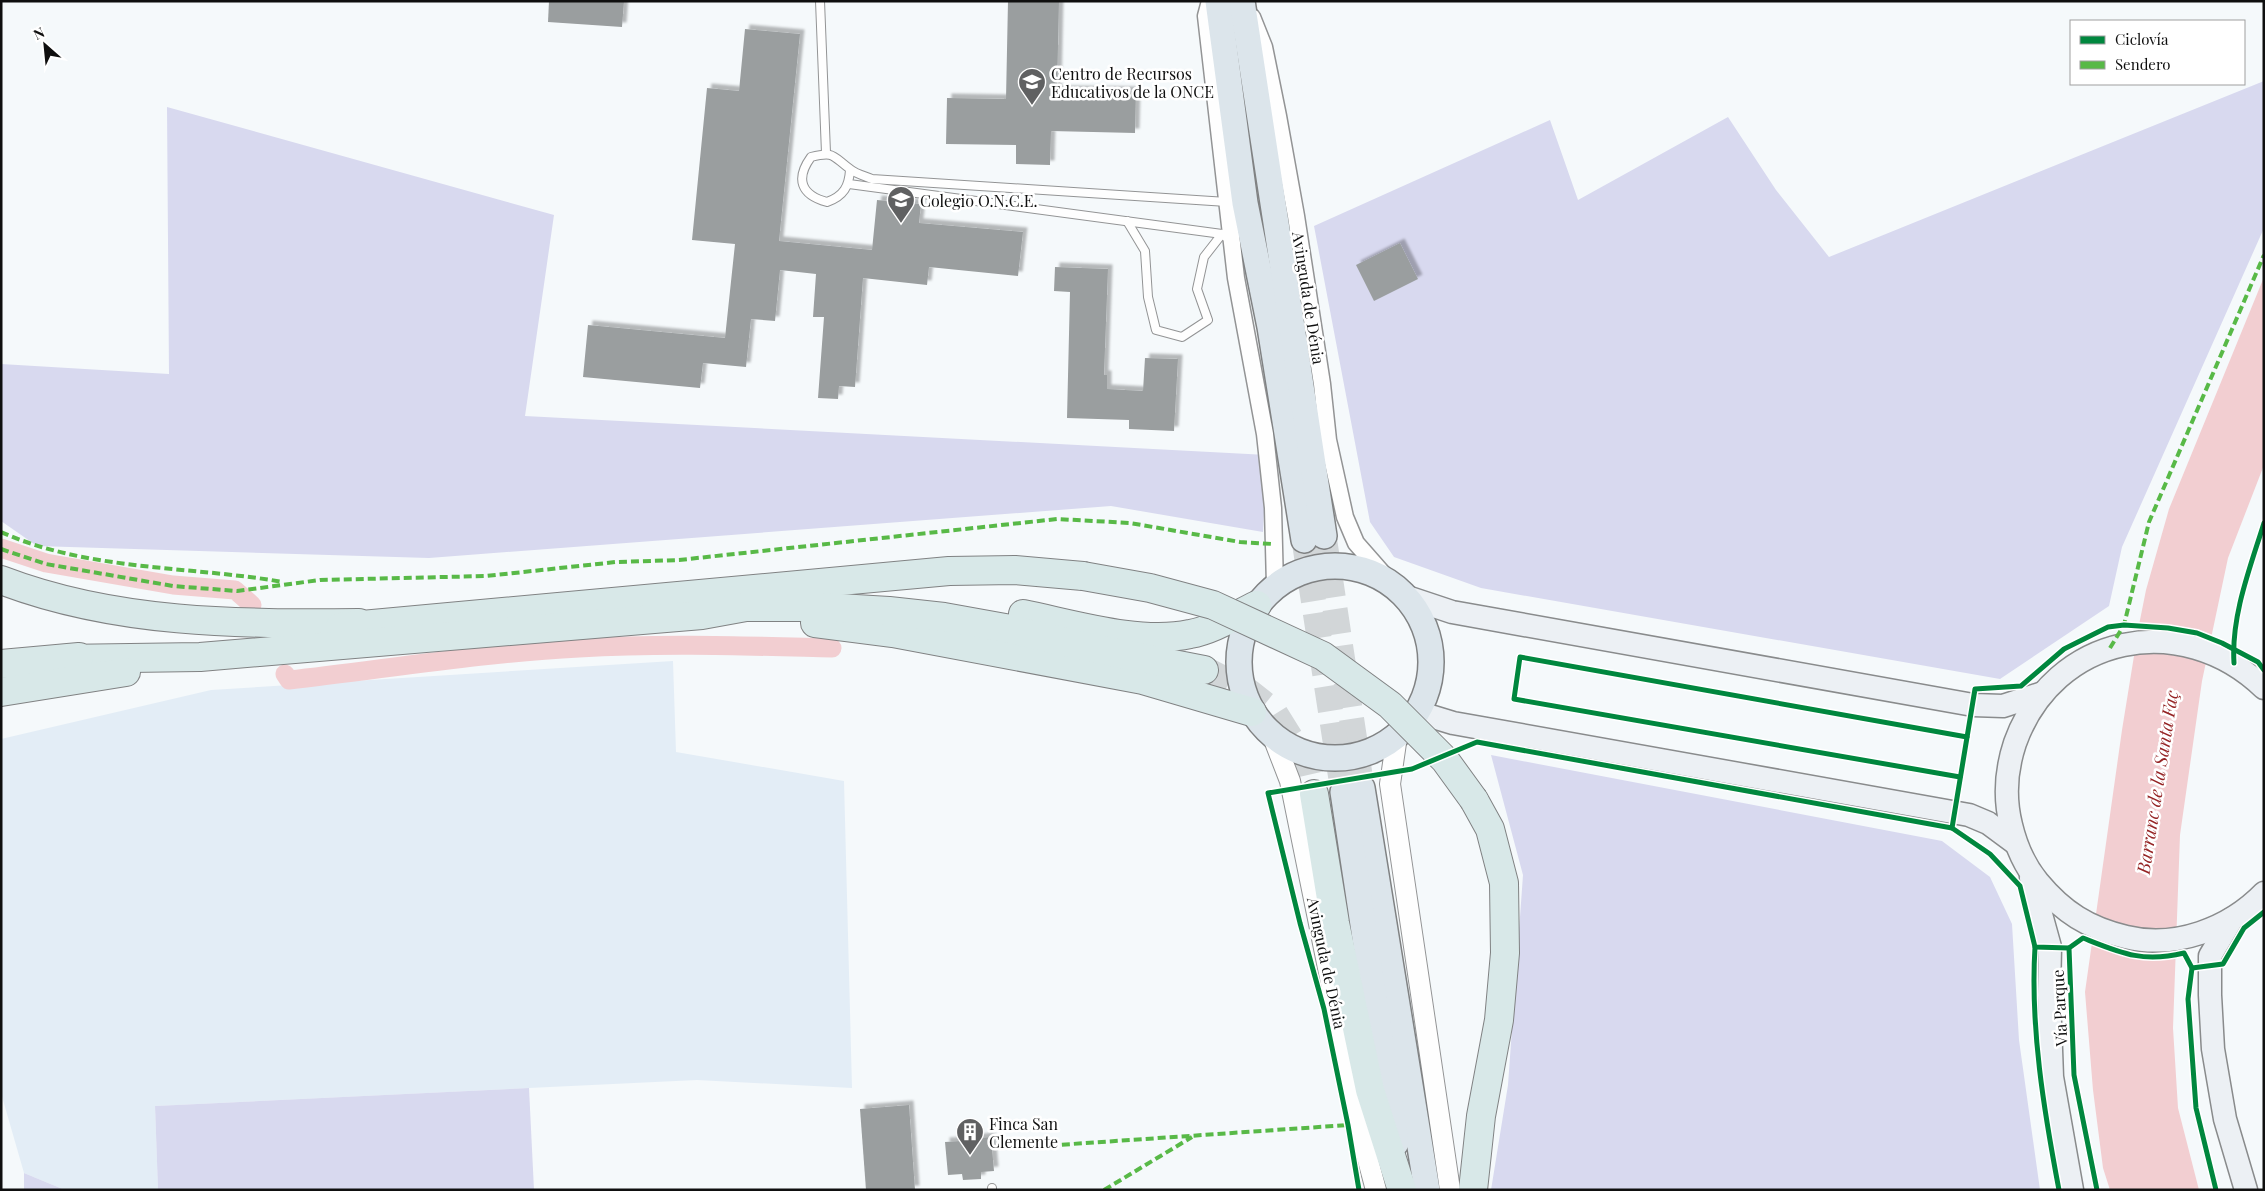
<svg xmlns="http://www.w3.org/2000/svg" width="2265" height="1191" font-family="'Playfair Display',serif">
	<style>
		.farmland { fill: #e3edf6 }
		.green { fill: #d8d9ef }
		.water { fill: #f2ced1 }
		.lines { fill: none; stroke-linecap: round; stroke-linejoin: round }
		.canal { stroke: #f2ced1; stroke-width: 19 }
		.building { fill: #9a9e9f; filter: url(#shadow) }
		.primary-tunnel { stroke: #d2d6d8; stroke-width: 25; stroke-dasharray: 25 12; stroke-linecap: butt }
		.motorway-tunnel { stroke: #d2d6d8; stroke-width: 28; stroke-dasharray: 28 14; stroke-linecap: butt }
		.service-casing { stroke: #939495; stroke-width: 10 }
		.minor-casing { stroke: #939495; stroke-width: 19 }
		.tertiary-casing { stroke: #939495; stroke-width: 22 }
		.secondary-casing { stroke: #898b8c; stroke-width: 25 }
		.primary-casing { stroke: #808283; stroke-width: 28 }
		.motorway-casing { stroke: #808283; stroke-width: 30 }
		.service { stroke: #fefefe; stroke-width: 8 }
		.minor { stroke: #fefefe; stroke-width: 16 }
		.tertiary { stroke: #fefefe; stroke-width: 20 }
		.secondary { stroke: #ecf0f4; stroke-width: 22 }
		.primary { stroke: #dce5eb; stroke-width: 25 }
		.motorway { stroke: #d8e8e8; stroke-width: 28 }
		.motorway-bridge-casing { stroke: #808283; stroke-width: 30; stroke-linecap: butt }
		.motorway-bridge { stroke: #d8e8e8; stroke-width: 28 }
		.quiet { stroke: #58b947; stroke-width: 4; stroke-dasharray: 8 4; stroke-linecap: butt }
		.cycleway-casing { stroke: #fff; stroke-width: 8 }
		.cycleway { stroke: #00873e; stroke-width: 5 }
		.labels { text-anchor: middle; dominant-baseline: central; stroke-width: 5; stroke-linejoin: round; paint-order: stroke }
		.poi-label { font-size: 16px; fill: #0f0f0f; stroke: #fff; text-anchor: start }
		.street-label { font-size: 16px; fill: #0f0f0f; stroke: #fff }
		.water-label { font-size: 18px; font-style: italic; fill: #952425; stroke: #fff }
	</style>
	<defs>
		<filter id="shadow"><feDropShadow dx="4.5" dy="-4.5" stdDeviation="1" flood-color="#0004"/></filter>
	</defs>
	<rect width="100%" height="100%" fill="#f5f9fb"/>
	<!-- farmland -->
	<polygon class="farmland" points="673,661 676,752 844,781 852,1088 697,1080 155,1106 158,1190 65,1190 24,1173 1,1093 1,739 211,690"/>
	<!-- green -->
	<g class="green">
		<polygon points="2264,81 2264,228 2122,547 2109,606 2000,679 1481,588 1394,557 1370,522 1314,226 1550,120 1578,200 1728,117 1776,190 1829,257"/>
		<polygon points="167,107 554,215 525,416 1267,455 1263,532 1111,506 429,558 37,546 1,521 1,364 169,374"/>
		<polygon points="1491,755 1942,841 1990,877 2012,924 2019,1040 2040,1190 1491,1190 1508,1085 1523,875"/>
		<polygon points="529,1088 534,1190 158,1190 155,1106"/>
		<polygon points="24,1173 65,1190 24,1190"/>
	</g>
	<!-- water -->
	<polygon class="water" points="2264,277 2264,465 2228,558 2202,681 2180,835 2173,1028 2178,1108 2199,1190 2110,1190 2103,1168 2093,1090 2085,992 2122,730 2139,625 2146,590 2169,509"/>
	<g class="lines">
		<!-- canal -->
		<g class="canal">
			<polyline points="1,548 46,563 173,585 235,590 252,605"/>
			<path d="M285,674L289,680C386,669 482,653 579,648C663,643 748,646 832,648"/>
		</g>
	</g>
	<!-- building -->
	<g class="building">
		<polygon points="549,1 624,1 622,27 548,22"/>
		<polygon points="1008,1 1059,1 1057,90 1136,91 1135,133 1051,131 1050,165 1016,164 1016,145 946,144 947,98 1006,99"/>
		<polygon points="745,29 800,34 779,241 872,250 877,200 921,204 919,223 1023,232 1018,276 929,267 927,285 863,278 855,387 839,386 838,399 818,398 824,317 813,317 816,274 780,270 775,321 751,319 746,367 703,363 700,388 583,377 588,325 725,338 735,244 692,240 707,88 739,91"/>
		<polygon points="1400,243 1418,279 1374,301 1356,265"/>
		<polygon points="1055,267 1108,269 1104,375 1107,375 1107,389 1143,391 1145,358 1178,359 1174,431 1129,429 1129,420 1067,418 1070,292 1054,291"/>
		<polygon points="909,1105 915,1190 866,1190 860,1109"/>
		<polygon points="977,1132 978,1138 991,1137 994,1171 981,1172 981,1179 963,1180 962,1174 948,1175 945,1142 961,1141 960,1134"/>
	</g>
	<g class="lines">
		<!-- primary-tunnel -->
		<g class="primary-tunnel">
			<polyline points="1324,536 1362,788"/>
			<polyline points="1304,540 1343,792"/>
		</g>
		<!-- motorway-tunnel -->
		<polyline class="motorway-tunnel" points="1204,670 1249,693 1273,712 1308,768 1314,794"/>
		<defs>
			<g id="service">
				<polyline points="820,1 826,153"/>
				<path d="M850,170C849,186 844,196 827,202C801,195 795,179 811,157C835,151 832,156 850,169C856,174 865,176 872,179L1227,202"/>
				<polyline points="849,184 1222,234 1231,241"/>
				<polyline points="1127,221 1145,251 1148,297 1156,330 1182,337 1208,320 1197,289 1204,257 1222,234"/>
				<polyline points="992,1188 992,1190"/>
			</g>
			<g id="minor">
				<polyline points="1210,1 1206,16 1236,278 1265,434 1273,508 1275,586"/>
				<polyline points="1252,17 1264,47 1278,116 1296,216 1322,384 1328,440 1345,517 1356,543 1392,584"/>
			</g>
			<g id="tertiary">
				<polyline points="1397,736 1390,784 1450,1190"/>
				<polyline points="1273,737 1290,781 1364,1145 1376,1190"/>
			</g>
			<g id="secondary">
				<polyline points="1407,597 1452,612 1973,705 2003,706 2043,693"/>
				<path d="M2264,688C2182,609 2054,634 2015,743C2006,770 2004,797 2011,825C2016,846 2024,865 2038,882C2063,912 2088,928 2126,937C2175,949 2229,929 2264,893"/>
				<polyline points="1417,712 1453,723 1969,815 1988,823 2015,843"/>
				<polyline points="2031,878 2050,947 2049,995 2052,1077 2072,1190"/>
				<polyline points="2232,919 2210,956 2210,995 2213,1049 2225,1119 2246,1190"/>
			</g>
			<g id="primary">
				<polyline points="1218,1 1245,203 1270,327 1304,540"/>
				<polyline points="1242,1 1324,536"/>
				<circle cx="1335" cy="662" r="96"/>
				<polyline points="1362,788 1427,1190"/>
				<polyline points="1343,792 1396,1143"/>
			</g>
			<g id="motorway">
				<path d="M1,580C116,624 238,624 359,623"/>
				<path d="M1023,614C1073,624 1140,645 1190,634C1213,630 1236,615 1257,605"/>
				<polyline points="815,623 893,633 1143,680 1252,712"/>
				<polyline points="340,627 949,571 1015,570 1083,576"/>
				<polyline points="60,659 200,657 702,615 746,607 822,607 889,611 944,617 1005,628 1096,649 1204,670"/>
				<polyline points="1,664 79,657"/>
				<polyline points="1,692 126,672"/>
				<polyline points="1314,794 1335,923 1370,1090 1402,1190"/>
				<polyline points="1473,1190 1481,1116 1499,1020 1505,953 1504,883 1490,829 1474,800"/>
			</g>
		</defs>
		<!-- service casing -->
		<use href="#service" class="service-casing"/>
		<!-- minor casing -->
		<use href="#minor" class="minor-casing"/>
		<!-- tertiary casing -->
		<use href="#tertiary" class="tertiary-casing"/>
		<!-- secondary casing -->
		<use href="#secondary" class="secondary-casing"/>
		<!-- primary casing -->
		<use href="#primary" class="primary-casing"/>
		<!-- motorway casing -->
		<use href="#motorway" class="motorway-casing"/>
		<!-- service -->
		<use href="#service" class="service"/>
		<!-- minor -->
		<use href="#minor" class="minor"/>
		<!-- tertiary -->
		<use href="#tertiary" class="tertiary"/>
		<!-- secondary -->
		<use href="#secondary" class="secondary"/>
		<!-- primary -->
		<use href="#primary" class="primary"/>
		<!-- motorway -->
		<use href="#motorway" class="motorway"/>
		<defs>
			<polyline id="motorway-bridge" points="1083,576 1150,588 1213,605 1323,656 1390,705 1445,760 1474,800"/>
		</defs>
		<!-- motorway-bridge casing -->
		<use href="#motorway-bridge" class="motorway-bridge-casing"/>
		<!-- motorway-bridge -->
		<use href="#motorway-bridge" class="motorway-bridge"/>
		<!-- quiet -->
		<g class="quiet">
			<path d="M1,532C87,571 192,566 283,582"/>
			<polyline points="1,549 46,564 173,586 237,591 320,580 486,576 616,562 679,560 1057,519 1130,523 1240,542 1273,544"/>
			<polyline points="2110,648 2124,625 2149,522 2264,255"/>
			<polyline points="1014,1148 1348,1125"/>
			<polyline points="1104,1190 1192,1137"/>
		</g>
		<defs>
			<g id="cycleway">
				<path d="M2234,663C2231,616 2250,568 2264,523"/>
				<polyline points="1960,777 1514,699 1520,657 1967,737"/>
				<polyline points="1952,828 1975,689 2021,686 2064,649 2108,627 2124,625 2168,628 2197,633 2222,643 2258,662 2264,670"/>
				<path d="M2035,947C2030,1027 2044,1111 2059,1190"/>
				<polyline points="2192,968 2223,964 2244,928 2264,912"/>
				<polyline points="1359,1190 1348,1125 1324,1009 1300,923 1268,793 1412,769 1477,742 1952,828 1990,854 2020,886 2035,947 2069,948"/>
				<path d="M2097,1190L2074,1075L2069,948L2083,938C2121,953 2142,963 2184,953L2192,968L2188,999L2196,1108L2216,1190"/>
			</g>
		</defs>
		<!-- cycleway casing -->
		<use href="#cycleway" class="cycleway-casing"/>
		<!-- cycleway -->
		<use href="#cycleway" class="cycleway"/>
	</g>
	<!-- icons -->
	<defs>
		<symbol id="school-pin" viewBox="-11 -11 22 30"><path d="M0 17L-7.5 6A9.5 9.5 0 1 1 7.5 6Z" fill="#606162" stroke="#fff"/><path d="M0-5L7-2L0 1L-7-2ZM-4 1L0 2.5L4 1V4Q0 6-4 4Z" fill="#fff"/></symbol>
		<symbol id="building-pin" viewBox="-11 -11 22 30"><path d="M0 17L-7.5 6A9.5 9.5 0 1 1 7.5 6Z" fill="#606162" stroke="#fff"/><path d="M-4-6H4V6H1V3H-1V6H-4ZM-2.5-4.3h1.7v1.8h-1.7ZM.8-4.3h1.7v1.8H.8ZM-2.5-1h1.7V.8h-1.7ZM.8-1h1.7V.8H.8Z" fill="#fff"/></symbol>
	</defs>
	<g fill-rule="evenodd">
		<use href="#school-pin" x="1016" y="66" width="32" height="43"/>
		<use href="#school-pin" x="885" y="184" width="32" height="43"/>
		<use href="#building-pin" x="954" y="1116" width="32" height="43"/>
	</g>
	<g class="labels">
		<!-- poi labels -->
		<g class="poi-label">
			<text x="1051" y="73">Centro de Recursos<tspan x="1051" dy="18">Educativos de la ONCE</tspan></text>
			<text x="920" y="200">Colegio O.N.C.E.</text>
			<text x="989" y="1123">Finca San<tspan x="989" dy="18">Clemente</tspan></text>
		</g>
		<!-- street labels -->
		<g class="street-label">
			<text transform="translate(1309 298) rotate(81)">Avinguda de Dénia</text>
			<text transform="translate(1327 963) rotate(78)">Avinguda de Dénia</text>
			<text transform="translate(2059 1008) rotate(-93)">Vía Parque</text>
		</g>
		<!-- water labels -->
		<g class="water-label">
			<text transform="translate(2157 782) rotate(-81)">Barranc de la Santa Faç</text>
		</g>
	</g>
	<!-- border -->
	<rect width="2265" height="1191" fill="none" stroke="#0f0f0f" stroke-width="5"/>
	<!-- legend -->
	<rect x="2070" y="20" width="175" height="65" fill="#ffffff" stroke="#9f9f9f"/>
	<rect x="2080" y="36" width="25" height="8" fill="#00873e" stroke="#9f9f9f"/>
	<text x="2115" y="45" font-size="15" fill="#0f0f0f">Ciclovía</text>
	<rect x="2080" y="61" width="25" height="8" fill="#58b947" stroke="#9f9f9f"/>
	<text x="2115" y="70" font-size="15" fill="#0f0f0f">Sendero</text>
	<!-- north arrow -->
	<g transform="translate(45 45) rotate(333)" stroke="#ffffff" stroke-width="4" paint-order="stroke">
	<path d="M0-4L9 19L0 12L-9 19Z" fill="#0f0f0f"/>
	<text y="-8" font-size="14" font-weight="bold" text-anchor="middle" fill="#0f0f0f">N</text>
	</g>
</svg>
